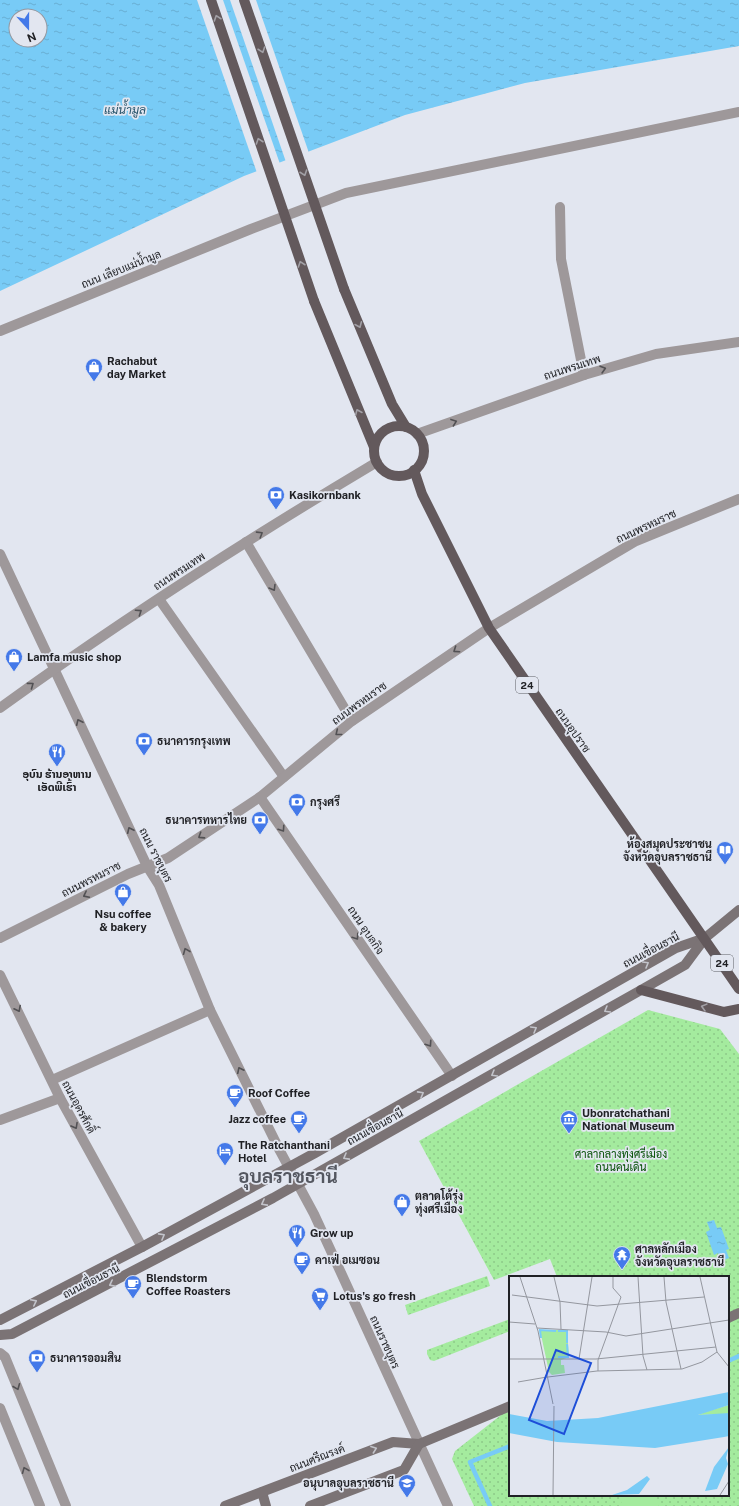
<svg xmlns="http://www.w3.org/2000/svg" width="739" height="1506" font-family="'Public Sans','Noto Sans Lao',Sarabun,sans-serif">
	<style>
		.green { fill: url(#green-dots) }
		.pitch { fill: #a4eb9e }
		.water { fill: url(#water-ripples); fill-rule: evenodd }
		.pier { fill: #e2e6f0 }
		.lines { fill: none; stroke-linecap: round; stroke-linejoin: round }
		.stream { stroke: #78cbf6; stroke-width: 4.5 }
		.street { stroke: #9e989a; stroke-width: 10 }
		.secondary { stroke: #7b7375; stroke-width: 10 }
		.primary { stroke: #63595c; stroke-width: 10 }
		.primary-bridge { stroke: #63595c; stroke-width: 10 }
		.oneway { stroke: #a2a0a6 }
		.oneway2 { stroke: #525154 }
		.oneway3 { stroke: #c3c4cb }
		.labels { text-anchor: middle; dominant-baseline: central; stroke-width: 3.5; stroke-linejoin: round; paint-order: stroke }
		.shield { fill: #e2e6f0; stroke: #5a5c62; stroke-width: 1 }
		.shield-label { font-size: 10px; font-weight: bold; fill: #202125 }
		.street-label { font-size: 11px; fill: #202125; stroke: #e2e6f0 }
		.poi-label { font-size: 11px; font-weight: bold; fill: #202125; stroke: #e2e6f0; text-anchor: start }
		.park-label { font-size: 11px; fill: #004e00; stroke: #e2e6f0 }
		.water-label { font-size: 12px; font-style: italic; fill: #27546b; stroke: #e2e6f0 }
		.town-label { font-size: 19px; font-weight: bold; fill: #545760; stroke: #e2e6f0 }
		.inset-river { fill: none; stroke: #78cbf6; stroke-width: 2 }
		.inset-road { fill: none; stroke: #94979f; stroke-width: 1 }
		.view { fill: #1d4ed8; fill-opacity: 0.15; stroke: #1d4ed8; stroke-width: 2 }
		.inset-edge { fill: none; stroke: #202125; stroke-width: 2 }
	</style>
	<defs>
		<pattern id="green-dots" width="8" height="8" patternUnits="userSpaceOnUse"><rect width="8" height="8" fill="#a4eb9e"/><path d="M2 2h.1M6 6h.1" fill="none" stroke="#8dc988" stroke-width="1.8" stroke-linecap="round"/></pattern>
		<pattern id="water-ripples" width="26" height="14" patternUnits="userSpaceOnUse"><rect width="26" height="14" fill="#78cbf6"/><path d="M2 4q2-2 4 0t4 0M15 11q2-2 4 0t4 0" fill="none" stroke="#68aed3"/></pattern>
	</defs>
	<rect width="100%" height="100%" fill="#e2e6f0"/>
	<!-- green -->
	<g class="green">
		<polygon points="648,1010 720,1029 739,1054 739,1506 474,1506 452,1459 455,1451 510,1408 510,1495 728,1495 728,1277 557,1277 550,1259 494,1280 419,1141"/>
		<polygon points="487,1276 490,1286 408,1315 405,1305"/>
		<polygon points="510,1319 510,1331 434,1361 430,1360 427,1354 427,1350"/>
	</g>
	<!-- pitch -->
	<polygon class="pitch" points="618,1495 654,1495 659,1506 623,1506"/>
	<!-- water -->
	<g class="water">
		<path d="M0,0H739V46L525,83L405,115L244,176L0,291ZM16,16H40V40H16Z"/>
		<polygon points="714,1220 717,1228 721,1227 729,1249 726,1250 729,1258 721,1261 718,1253 714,1255 706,1232 710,1230 707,1222"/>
	</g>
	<!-- pier -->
	<g class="pier">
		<polygon points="197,0 223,0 280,164 257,173"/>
		<polygon points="230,0 256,0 309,153 286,162"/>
	</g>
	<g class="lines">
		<!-- stream -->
		<g class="stream">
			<polyline points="728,1361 739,1356"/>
			<polyline points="490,1506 470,1462 510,1446"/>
		</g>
		<!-- street -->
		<g class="street">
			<polyline points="560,207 561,259 584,375"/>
			<polyline points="0,331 251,229 346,193 739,112"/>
			<polyline points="417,434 584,375 656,354 739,342"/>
			<polyline points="246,542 352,721"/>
			<polyline points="0,554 147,866 159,885 210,1010 280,1151 314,1214 448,1506"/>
			<polyline points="159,599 284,777"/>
			<path d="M0,708C121,620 248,539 377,462"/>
			<polyline points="260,797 452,1076"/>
			<polyline points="0,938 128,874 168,858 260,797 352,721 489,628 636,541 739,499"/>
			<polyline points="0,975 60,1098 142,1247"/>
			<polyline points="52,1080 210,1010"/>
			<polyline points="0,1120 60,1098"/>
			<polyline points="0,1353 5,1357 66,1506"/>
			<polyline points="0,1408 40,1506"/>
		</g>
		<!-- secondary -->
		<g class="secondary">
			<polyline points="728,1318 739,1313"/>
			<polyline points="0,1320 142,1247 315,1153 676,948 705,938"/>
			<polyline points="0,1335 12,1334 273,1198 641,990 685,965 705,938 739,910"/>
			<polyline points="262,1492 266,1506"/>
			<polyline points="225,1506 393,1442 419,1444 510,1406"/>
			<polyline points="310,1506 404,1470 419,1444"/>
		</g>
		<!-- primary -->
		<g class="primary">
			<polyline points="344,289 392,404 406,427"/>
			<polyline points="314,301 374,447"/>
			<circle cx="399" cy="451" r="25"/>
			<polyline points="414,470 422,494 489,628 739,989"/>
			<polyline points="641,990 724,1012 739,1009"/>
		</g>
		<!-- primary-bridge -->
		<g class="primary-bridge">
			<polyline points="211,0 314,301"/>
			<polyline points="244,0 344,289"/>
		</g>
	</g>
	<!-- one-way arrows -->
	<defs><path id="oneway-chevron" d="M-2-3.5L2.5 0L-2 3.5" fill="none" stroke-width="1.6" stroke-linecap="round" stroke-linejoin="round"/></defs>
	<g class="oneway">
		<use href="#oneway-chevron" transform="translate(217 18) rotate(-109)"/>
		<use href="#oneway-chevron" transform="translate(262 50) rotate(71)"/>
		<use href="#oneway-chevron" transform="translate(259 141) rotate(-109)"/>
		<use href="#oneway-chevron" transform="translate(304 173) rotate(71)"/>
		<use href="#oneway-chevron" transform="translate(301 264) rotate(-109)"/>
		<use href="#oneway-chevron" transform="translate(359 325) rotate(67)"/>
		<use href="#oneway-chevron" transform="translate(358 412) rotate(-113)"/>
		<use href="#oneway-chevron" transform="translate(704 1007) rotate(-165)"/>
	</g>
	<g class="oneway2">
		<use href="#oneway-chevron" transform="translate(603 369) rotate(-16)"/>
		<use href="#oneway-chevron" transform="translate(454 422) rotate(-20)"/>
		<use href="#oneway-chevron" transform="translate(260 534) rotate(-32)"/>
		<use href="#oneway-chevron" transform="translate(273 588) rotate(59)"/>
		<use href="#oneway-chevron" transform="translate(139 612) rotate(-34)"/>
		<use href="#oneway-chevron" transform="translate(456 650) rotate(146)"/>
		<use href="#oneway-chevron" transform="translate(31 685) rotate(-36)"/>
		<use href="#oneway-chevron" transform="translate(79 722) rotate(-115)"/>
		<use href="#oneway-chevron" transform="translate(338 733) rotate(141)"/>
		<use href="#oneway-chevron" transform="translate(282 829) rotate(56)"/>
		<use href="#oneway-chevron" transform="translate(130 830) rotate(-115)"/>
		<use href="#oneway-chevron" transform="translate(201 836) rotate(147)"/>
		<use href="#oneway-chevron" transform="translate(86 895) rotate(153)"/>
		<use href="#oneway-chevron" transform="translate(356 937) rotate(56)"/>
		<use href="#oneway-chevron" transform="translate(186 951) rotate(-112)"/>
		<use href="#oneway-chevron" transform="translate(18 1009) rotate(63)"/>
		<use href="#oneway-chevron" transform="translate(429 1044) rotate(56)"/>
		<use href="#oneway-chevron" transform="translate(240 1070) rotate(-116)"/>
		<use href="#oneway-chevron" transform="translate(75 1126) rotate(61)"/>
		<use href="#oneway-chevron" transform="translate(17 1387) rotate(68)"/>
		<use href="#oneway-chevron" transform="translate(25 1470) rotate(-112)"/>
	</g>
	<g class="oneway3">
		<use href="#oneway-chevron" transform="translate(646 964) rotate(-30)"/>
		<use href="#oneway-chevron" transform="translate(607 1010) rotate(150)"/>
		<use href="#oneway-chevron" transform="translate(534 1029) rotate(-30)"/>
		<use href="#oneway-chevron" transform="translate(494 1074) rotate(150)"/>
		<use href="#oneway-chevron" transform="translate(421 1094) rotate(-29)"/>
		<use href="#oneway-chevron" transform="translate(346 1157) rotate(151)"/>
		<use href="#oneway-chevron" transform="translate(264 1203) rotate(152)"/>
		<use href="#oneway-chevron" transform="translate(162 1236) rotate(-29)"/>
		<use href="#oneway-chevron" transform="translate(112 1284) rotate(153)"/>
		<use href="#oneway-chevron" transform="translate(34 1302) rotate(-27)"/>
		<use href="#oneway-chevron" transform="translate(374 1449) rotate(-20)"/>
	</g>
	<!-- icons -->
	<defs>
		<symbol id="shop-pin" viewBox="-11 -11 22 30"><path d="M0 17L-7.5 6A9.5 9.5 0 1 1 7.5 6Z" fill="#4479e9" stroke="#e2e6f0"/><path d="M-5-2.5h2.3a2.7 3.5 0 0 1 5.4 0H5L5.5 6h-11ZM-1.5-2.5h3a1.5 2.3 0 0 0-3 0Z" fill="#fff"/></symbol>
		<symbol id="bank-pin" viewBox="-11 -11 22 30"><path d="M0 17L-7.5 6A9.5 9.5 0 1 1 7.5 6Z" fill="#4479e9" stroke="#e2e6f0"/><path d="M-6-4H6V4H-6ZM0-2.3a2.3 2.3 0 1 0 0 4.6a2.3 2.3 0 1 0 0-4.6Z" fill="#fff"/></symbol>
		<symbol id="restaurant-pin" viewBox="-11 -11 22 30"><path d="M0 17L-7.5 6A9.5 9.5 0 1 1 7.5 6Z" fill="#4479e9" stroke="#e2e6f0"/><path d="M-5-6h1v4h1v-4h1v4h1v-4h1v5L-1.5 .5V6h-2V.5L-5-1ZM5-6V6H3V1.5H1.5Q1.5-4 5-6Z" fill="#fff"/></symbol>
		<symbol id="library-pin" viewBox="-11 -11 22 30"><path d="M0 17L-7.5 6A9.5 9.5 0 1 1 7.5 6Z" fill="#4479e9" stroke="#e2e6f0"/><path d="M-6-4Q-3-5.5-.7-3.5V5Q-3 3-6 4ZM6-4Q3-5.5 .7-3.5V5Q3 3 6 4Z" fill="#fff"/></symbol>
		<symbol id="cafe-pin" viewBox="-11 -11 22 30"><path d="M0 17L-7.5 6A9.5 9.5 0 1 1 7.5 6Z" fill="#4479e9" stroke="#e2e6f0"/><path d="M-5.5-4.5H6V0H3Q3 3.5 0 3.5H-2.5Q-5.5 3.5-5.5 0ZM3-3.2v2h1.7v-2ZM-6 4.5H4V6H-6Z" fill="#fff"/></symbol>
		<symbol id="museum-pin" viewBox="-11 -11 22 30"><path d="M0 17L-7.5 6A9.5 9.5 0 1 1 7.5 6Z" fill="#4479e9" stroke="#e2e6f0"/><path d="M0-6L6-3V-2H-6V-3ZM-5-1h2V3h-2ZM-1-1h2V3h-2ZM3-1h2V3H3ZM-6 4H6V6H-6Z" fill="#fff"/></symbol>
		<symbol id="hotel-pin" viewBox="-11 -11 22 30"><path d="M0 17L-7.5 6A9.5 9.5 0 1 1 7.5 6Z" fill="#4479e9" stroke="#e2e6f0"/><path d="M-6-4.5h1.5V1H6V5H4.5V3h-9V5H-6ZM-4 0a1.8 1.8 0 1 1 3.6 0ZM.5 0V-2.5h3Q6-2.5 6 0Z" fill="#fff"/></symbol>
		<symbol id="temple-pin" viewBox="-11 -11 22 30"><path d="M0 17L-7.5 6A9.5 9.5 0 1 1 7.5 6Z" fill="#4479e9" stroke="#e2e6f0"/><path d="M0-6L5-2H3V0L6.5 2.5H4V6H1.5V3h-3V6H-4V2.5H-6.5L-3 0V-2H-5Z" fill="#fff"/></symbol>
		<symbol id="supermarket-pin" viewBox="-11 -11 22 30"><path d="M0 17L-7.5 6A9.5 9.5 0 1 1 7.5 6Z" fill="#4479e9" stroke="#e2e6f0"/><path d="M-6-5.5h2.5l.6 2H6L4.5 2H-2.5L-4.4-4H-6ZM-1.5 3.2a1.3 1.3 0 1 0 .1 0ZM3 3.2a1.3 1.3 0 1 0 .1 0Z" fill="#fff"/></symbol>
		<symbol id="school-pin" viewBox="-11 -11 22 30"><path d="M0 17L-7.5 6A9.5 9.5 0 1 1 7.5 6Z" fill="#4479e9" stroke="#e2e6f0"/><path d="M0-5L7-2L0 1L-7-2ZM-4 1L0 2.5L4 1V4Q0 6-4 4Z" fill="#fff"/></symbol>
	</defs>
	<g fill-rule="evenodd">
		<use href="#shop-pin" x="84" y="357" width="20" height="27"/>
		<use href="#bank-pin" x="266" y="485" width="20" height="27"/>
		<use href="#shop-pin" x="4" y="647" width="20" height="27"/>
		<use href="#bank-pin" x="134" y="731" width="20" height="27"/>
		<use href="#restaurant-pin" x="47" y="742" width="20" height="27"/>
		<use href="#bank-pin" x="287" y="792" width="20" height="27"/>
		<use href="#bank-pin" x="250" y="810" width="20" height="27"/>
		<use href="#library-pin" x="715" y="840" width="20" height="27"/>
		<use href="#shop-pin" x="113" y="882" width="20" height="27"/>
		<use href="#cafe-pin" x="225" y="1083" width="20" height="27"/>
		<use href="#cafe-pin" x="289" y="1109" width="20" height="27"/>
		<use href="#museum-pin" x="559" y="1109" width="20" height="27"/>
		<use href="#hotel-pin" x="215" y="1141" width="20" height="27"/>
		<use href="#shop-pin" x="392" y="1192" width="20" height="27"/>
		<use href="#restaurant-pin" x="287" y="1223" width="20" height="27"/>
		<use href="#temple-pin" x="612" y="1245" width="20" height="27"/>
		<use href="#cafe-pin" x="292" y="1250" width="20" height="27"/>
		<use href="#cafe-pin" x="123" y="1274" width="20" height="27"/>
		<use href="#supermarket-pin" x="310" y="1286" width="20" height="27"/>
		<use href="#bank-pin" x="27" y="1348" width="20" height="27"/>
		<use href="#school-pin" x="397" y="1473" width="20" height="27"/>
	</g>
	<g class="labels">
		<!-- shield labels -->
		<g class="shield">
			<rect x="516" y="677" width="22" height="16" rx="3"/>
			<rect x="711" y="955" width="22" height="16" rx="3"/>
		</g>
		<g class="shield-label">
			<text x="527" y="685">24</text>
			<text x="722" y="963">24</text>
		</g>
		<!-- street labels -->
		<g class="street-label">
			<text transform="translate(121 269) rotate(-22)">ถนน เลียบแม่น้ำมูล</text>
			<text transform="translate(572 367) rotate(-18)">ถนนพรมเทพ</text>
			<text transform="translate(646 526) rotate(-25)">ถนนพรหมราช</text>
			<text transform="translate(179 571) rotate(-33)">ถนนพรมเทพ</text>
			<text transform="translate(359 703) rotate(-36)">ถนนพรหมราช</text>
			<text transform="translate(573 730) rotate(55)">ถนนอุปราช</text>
			<text transform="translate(156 855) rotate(63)">ถนน ราชบุตร</text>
			<text transform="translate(91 879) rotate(-27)">ถนนพรหมราช</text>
			<text transform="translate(366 930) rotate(56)">ถนน อุบลกิจ</text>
			<text transform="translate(651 950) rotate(-28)">ถนนเขื่อนธานี</text>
			<text transform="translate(79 1107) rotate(62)">ถนนอุดรศักดิ์</text>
			<text transform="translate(375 1127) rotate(-29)">ถนนเขื่อนธานี</text>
			<text transform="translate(91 1281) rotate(-27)">ถนนเขื่อนธานี</text>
			<text transform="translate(385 1342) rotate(66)">ถนนราชบุตร</text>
			<text transform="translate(317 1458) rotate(-21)">ถนนศรีณรงค์</text>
		</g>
		<!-- poi labels -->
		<g class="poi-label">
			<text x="107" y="361">Rachabut<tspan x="107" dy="13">day Market</tspan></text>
			<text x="289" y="495">Kasikornbank</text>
			<text x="27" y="657">Lamfa music shop</text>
			<text x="157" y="741">ธนาคารกรุงเทพ</text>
			<text x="57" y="774" text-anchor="middle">ອຸບົນ ຮ້ານອາຫານ<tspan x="57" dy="13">ເອັດພີເຮົ້າ</tspan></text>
			<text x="310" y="802">กรุงศรี</text>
			<text x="247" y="820" text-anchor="end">ธนาคารทหารไทย</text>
			<text x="712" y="844" text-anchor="end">ห้องสมุดประชาชน<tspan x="712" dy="13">จังหวัดอุบลราชธานี</tspan></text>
			<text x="123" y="914" text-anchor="middle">Nsu coffee<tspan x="123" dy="13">&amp; bakery</tspan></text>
			<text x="248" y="1093">Roof Coffee</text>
			<text x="582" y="1113">Ubonratchathani<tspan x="582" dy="13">National Museum</tspan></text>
			<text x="286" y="1119" text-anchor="end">Jazz coffee</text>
			<text x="238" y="1145">The Ratchanthani<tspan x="238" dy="13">Hotel</tspan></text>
			<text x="415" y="1196">ตลาดโต้รุ่ง<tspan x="415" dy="13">ทุ่งศรีเมือง</tspan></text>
			<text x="310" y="1233">Grow up</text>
			<text x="635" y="1249">ศาลหลักเมือง<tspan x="635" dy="13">จังหวัดอุบลราชธานี</tspan></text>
			<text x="315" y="1260">คาเฟ่ อเมซอน</text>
			<text x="146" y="1278">Blendstorm<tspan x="146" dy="13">Coffee Roasters</tspan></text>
			<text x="333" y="1296">Lotus's go fresh</text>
			<text x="50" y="1358">ธนาคารออมสิน</text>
			<text x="394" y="1483" text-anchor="end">อนุบาลอุบลราชธานี</text>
		</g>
		<!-- park labels -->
		<g class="park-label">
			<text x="621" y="1154">ศาลากลางทุ่งศรีเมือง<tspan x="621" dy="13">ถนนคนเดิน</tspan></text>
		</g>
		<!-- water labels -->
		<g class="water-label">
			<text x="125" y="110">แม่น้ำมูล</text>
		</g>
		<!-- town labels -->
		<g class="town-label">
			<text x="288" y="1176">อุบลราชธานี</text>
		</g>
	</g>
	<!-- overview -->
	<g transform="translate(509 1276)">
		<rect width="220" height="220" fill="#e2e6f0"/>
		<path d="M31,54H58L60,81L52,84V89H60H55L56,97L43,99L40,96Z" fill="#a4eb9e"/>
		<path d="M220,129L219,138L189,139L196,136Z" fill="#a4eb9e"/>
		<path d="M220,116V129L189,139L220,137V160L215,161L146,172L48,166L0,157V138L38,145L89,142ZM220,171L217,182L219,188L208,213L196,215L205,191ZM138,200L141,203L130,218L103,219L118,214Z" fill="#78cbf6"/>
		<path class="inset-river" d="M49,55H58V67M32,62L31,54L47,55M49,81H59L58,68"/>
		<path class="inset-road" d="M11,1L29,55L44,128M45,1L51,26L52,53M129,1L134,80L138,94M155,1L157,26L172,93M191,1L208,76L220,91M3,19L88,30L195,21M0,46L26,48M28,52L97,56L117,60L220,44M0,83H87L207,71M70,83L83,1M89,95V84L112,21L104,12V1M39,101L88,95L173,93L193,86L208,76M9,106L38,101M44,219L45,130M211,219L220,205"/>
		<path class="view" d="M47,74L82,87L55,158L20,144Z"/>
		<rect width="220" height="220" class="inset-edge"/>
	</g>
	<!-- north arrow -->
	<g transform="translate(28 28) rotate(159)"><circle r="19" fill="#e2e6f0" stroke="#94979f"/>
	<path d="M0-3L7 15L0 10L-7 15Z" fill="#4479e9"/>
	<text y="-6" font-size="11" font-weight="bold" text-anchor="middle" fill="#202125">N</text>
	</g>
</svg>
